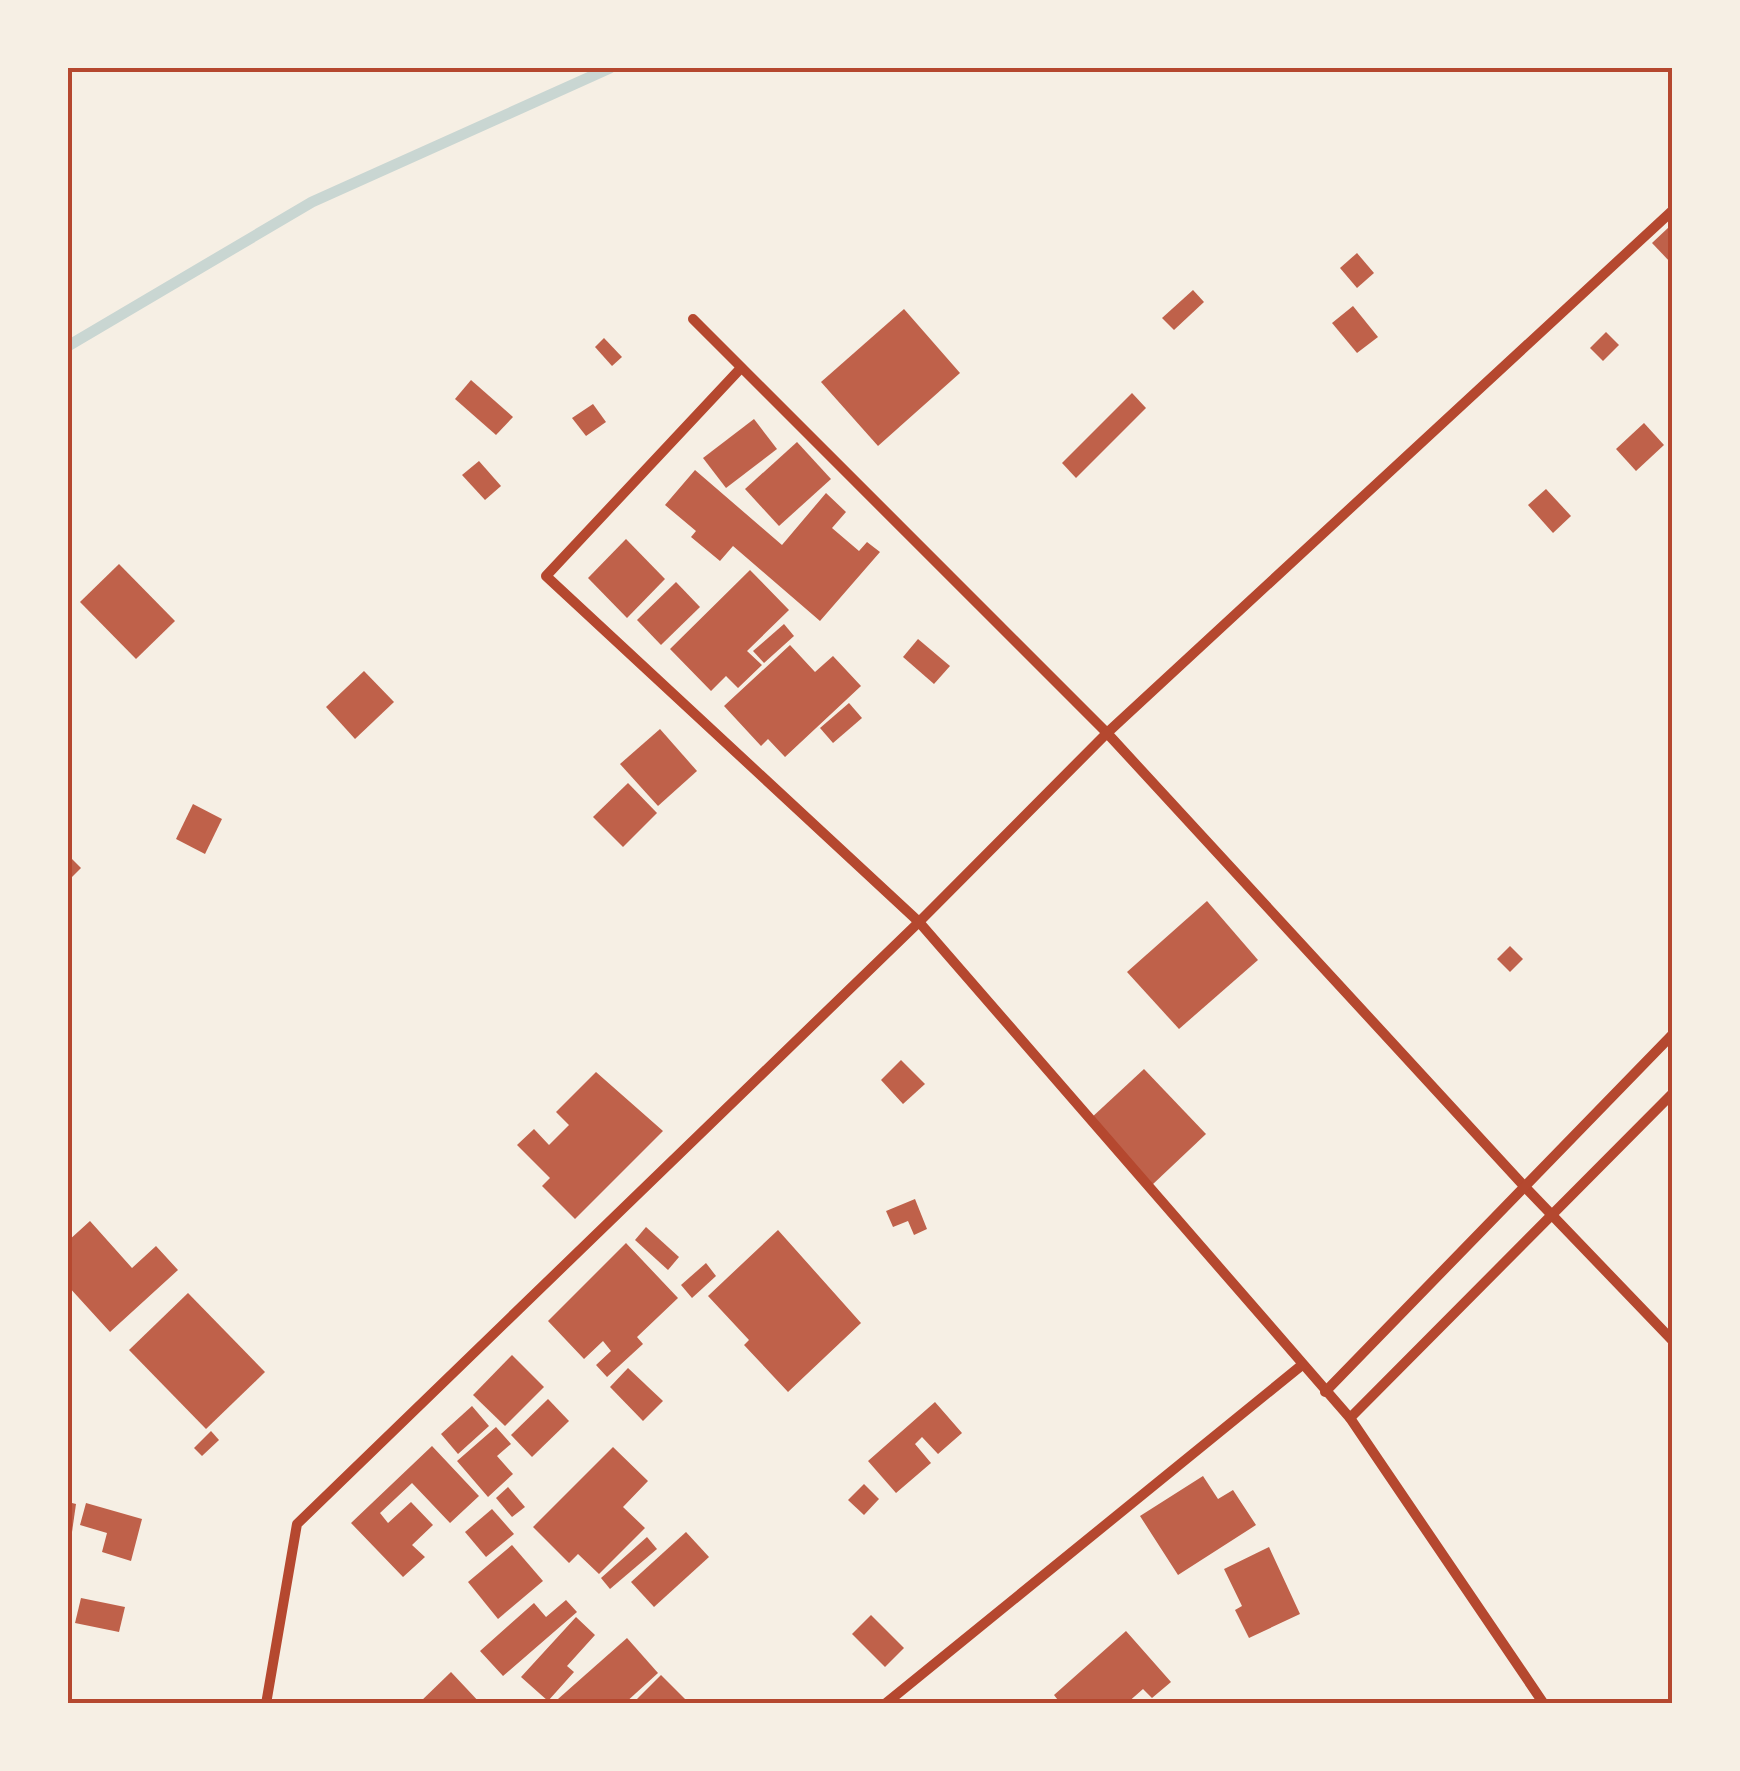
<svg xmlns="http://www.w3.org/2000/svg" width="1740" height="1771" font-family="Jost,sans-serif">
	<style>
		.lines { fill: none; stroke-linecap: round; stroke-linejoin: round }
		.stream { stroke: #c9d6d2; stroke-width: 11 }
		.building { fill: #bf614a }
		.minor { stroke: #b5482f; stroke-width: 10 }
		.neatline { fill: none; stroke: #b5482f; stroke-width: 4 }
	</style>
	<rect width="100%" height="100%" fill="#f6efe4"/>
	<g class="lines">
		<!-- stream -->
		<polyline class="stream" points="68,346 312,202 610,68"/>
	</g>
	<!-- building -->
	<g class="building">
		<polygon points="1669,227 1672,230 1672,264 1652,243"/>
		<polygon points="1357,253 1374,273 1357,288 1340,268"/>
		<polygon points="1193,290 1204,302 1174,330 1162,318"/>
		<polygon points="1353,306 1378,337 1357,353 1332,323"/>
		<polygon points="904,309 960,373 878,446 821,382"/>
		<polygon points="1606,332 1619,345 1603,361 1590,348"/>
		<polygon points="604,338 622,357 612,366 595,347"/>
		<polygon points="471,380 513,417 496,435 455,399"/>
		<polygon points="1132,393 1146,408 1076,478 1062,463"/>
		<polygon points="593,404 606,422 586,436 572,418"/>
		<polygon points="754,419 777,449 726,488 703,458"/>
		<polygon points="1644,423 1664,445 1636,471 1616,449"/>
		<polygon points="797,442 831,479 779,526 745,489"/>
		<polygon points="479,461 501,486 485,500 462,475"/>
		<polygon points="695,470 782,545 826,493 846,512 832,528 859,551 867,542 880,552 820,621 733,546 720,561 691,537 696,531 665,505"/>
		<polygon points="1546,489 1571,516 1553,533 1528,505"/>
		<polygon points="626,539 665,579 627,618 588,578"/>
		<polygon points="119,564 175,621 136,659 80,602"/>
		<polygon points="750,570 789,610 747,651 762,665 738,688 726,676 711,691 670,649"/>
		<polygon points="676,582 700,607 661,645 637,620"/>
		<polygon points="784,624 794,636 764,663 753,651"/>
		<polygon points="918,639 950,666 934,684 903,657"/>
		<polygon points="790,645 815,672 833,656 861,686 785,757 768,739 761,746 724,706"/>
		<polygon points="364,671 394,702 355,739 326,707"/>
		<polygon points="849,703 862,718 833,743 820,728"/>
		<polygon points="660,729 697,771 658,806 620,764"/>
		<polygon points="628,783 657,813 623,847 593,817"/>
		<polygon points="193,804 222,819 205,854 176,839"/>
		<polygon points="68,855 81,868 68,881"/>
		<polygon points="1207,901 1258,960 1179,1029 1127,972"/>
		<polygon points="1510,946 1523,959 1510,972 1497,959"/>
		<polygon points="901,1060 925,1084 903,1104 881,1080"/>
		<polygon points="1144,1069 1206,1134 1152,1185 1090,1119"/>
		<polygon points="596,1072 663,1131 575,1219 542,1186 550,1178 517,1145 534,1129 549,1145 569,1125 556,1112"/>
		<polygon points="915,1199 927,1229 914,1235 908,1221 893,1227 886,1211"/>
		<polygon points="90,1221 132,1268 156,1246 178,1270 110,1332 68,1286 68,1241"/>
		<polygon points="646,1227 679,1257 668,1270 635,1240"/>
		<polygon points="778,1230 861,1323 788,1392 744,1345 749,1340 708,1296"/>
		<polygon points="626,1243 678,1298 637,1337 643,1344 607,1377 596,1365 611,1351 603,1341 584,1359 548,1321"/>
		<polygon points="706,1263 716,1276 692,1298 681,1285"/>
		<polygon points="188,1293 265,1372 206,1429 129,1350"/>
		<polygon points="512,1355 544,1387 505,1426 473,1395"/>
		<polygon points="628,1368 663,1401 643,1421 610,1387"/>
		<polygon points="548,1399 569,1421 532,1457 511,1435"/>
		<polygon points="935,1402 962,1433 938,1454 922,1437 915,1444 931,1463 896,1493 868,1461"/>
		<polygon points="472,1406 489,1426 458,1454 441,1434"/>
		<polygon points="496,1427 511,1444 497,1456 513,1474 488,1497 457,1461"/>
		<polygon points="211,1431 219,1440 202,1456 194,1448"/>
		<polygon points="432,1446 479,1496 450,1523 412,1483 380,1513 388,1523 411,1502 433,1525 412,1545 425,1557 403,1577 351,1523"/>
		<polygon points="613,1447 648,1481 623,1507 645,1528 599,1574 578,1554 569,1563 533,1527"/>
		<polygon points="1203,1476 1218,1499 1233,1490 1256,1525 1178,1575 1140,1516"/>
		<polygon points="864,1484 879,1499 864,1515 848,1500"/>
		<polygon points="508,1487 525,1507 512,1517 496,1498"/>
		<polygon points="68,1502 76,1504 70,1546 68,1546"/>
		<polygon points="86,1503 142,1519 131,1561 102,1552 107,1533 80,1525"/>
		<polygon points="492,1509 514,1534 486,1557 465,1532"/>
		<polygon points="686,1532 709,1557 654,1607 631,1582"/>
		<polygon points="647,1537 657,1549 610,1589 601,1578"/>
		<polygon points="512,1545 543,1581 498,1619 468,1582"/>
		<polygon points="1269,1547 1300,1614 1249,1638 1235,1610 1242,1606 1224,1569"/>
		<polygon points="81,1598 125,1607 119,1632 75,1623"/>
		<polygon points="566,1600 577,1612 503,1676 480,1651 534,1603 546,1617"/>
		<polygon points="871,1615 904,1648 885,1667 852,1634"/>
		<polygon points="576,1617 595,1635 567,1666 574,1672 548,1701 521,1677"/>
		<polygon points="1126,1631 1171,1682 1152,1698 1143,1689 1126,1704 1061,1704 1054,1695"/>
		<polygon points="627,1638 658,1673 624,1704 562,1704 558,1699"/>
		<polygon points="451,1672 481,1704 418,1704"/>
		<polygon points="661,1675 690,1704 632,1704"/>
	</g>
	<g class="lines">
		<!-- minor -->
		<g class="minor">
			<polyline points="693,319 1107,733 1525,1187 1672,1340"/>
			<polyline points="740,369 546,576 919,922 1350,1418 1544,1704"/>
			<polyline points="1325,1392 1672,1035"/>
			<polyline points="1350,1418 1672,1094"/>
			<polyline points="266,1704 297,1524 919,922 1107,733 1672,211"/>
			<polyline points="885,1704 1302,1365"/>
		</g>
	</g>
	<!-- border -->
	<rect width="1740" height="1771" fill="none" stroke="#f6efe4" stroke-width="140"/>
	<rect x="70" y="70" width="1600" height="1631" class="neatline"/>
</svg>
